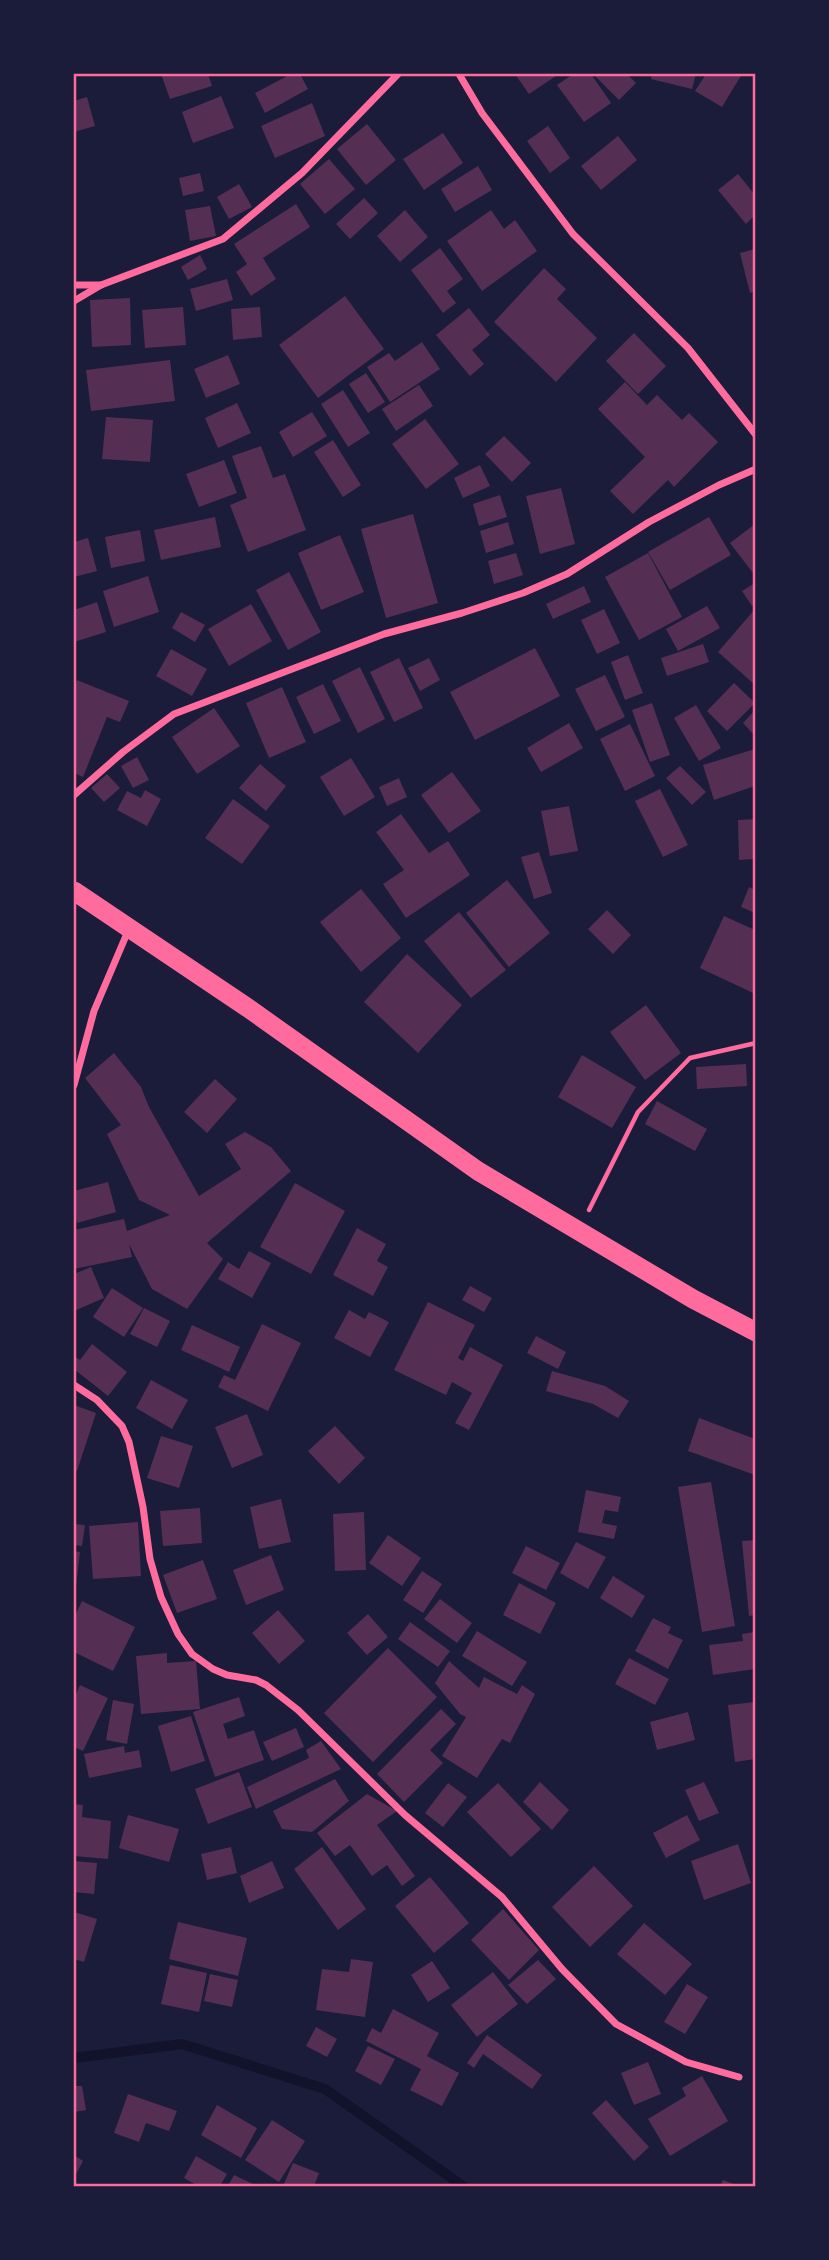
<svg xmlns="http://www.w3.org/2000/svg" width="829" height="2260" font-family="Cabin,sans-serif">
	<style>
		.lines { fill: none; stroke-linecap: round; stroke-linejoin: round }
		.stream { stroke: #12122b; stroke-width: 10 }
		.building { fill: #542f53 }
		.path { stroke: #ff6b9d; stroke-width: 4.5 }
		.minor { stroke: #ff6b9d; stroke-width: 7 }
		.trunk { stroke: #ff6b9d; stroke-width: 19 }
		.neatline { fill: none; stroke: #ff6b9d; stroke-width: 2.5 }
	</style>
	<rect width="100%" height="100%" fill="#1b1b3a"/>
	<g class="lines">
		<!-- stream -->
		<polyline class="stream" points="74,2058 182,2044 325,2089 463,2186"/>
	</g>
	<!-- building -->
	<g class="building">
		<polygon points="161,74 208,74 212,86 170,99"/>
		<polygon points="291,74 300,74 308,89 265,113 255,93"/>
		<polygon points="515,74 559,74 529,94"/>
		<polygon points="573,74 591,74 611,103 584,122 557,85"/>
		<polygon points="593,74 627,74 636,83 619,100"/>
		<polygon points="652,74 696,74 692,89 651,79"/>
		<polygon points="706,74 742,74 722,107 695,91"/>
		<polygon points="221,96 234,128 193,143 182,112"/>
		<polygon points="87,97 95,126 74,132 74,101"/>
		<polygon points="312,103 325,136 275,158 261,126"/>
		<polygon points="367,124 396,160 366,185 337,149"/>
		<polygon points="548,126 570,158 550,173 527,141"/>
		<polygon points="443,133 463,163 424,190 403,159"/>
		<polygon points="618,136 637,160 601,190 581,166"/>
		<polygon points="329,159 355,189 325,214 300,184"/>
		<polygon points="478,166 492,190 455,212 441,189"/>
		<polygon points="200,173 204,191 183,196 179,178"/>
		<polygon points="738,174 755,195 755,215 746,224 718,190"/>
		<polygon points="239,184 252,207 229,219 217,197"/>
		<polygon points="364,198 378,213 350,239 336,224"/>
		<polygon points="296,204 310,227 263,258 276,279 251,296 236,272 247,264 234,244"/>
		<polygon points="210,206 216,236 190,241 185,210"/>
		<polygon points="405,210 428,237 400,262 377,236"/>
		<polygon points="491,210 504,229 515,220 537,251 482,291 447,241"/>
		<polygon points="440,248 463,279 447,291 456,303 443,313 411,270"/>
		<polygon points="755,249 755,291 750,293 740,253"/>
		<polygon points="200,255 207,269 188,280 181,267"/>
		<polygon points="544,268 566,289 557,299 597,338 556,382 494,322"/>
		<polygon points="227,279 233,300 196,311 190,289"/>
		<polygon points="345,296 384,349 318,398 279,345"/>
		<polygon points="130,298 131,345 92,347 90,300"/>
		<polygon points="183,307 186,345 145,348 142,310"/>
		<polygon points="260,307 262,337 233,340 231,309"/>
		<polygon points="469,308 490,335 472,350 484,364 470,376 436,335"/>
		<polygon points="634,333 666,366 638,394 606,361"/>
		<polygon points="422,342 440,369 390,402 367,367 389,353 395,361"/>
		<polygon points="228,355 240,384 206,398 194,369"/>
		<polygon points="170,360 175,401 91,411 86,370"/>
		<polygon points="366,373 385,402 368,413 349,384"/>
		<polygon points="625,382 647,405 657,395 682,420 689,413 718,442 674,487 668,480 633,514 610,491 645,457 598,409"/>
		<polygon points="419,385 433,406 396,431 382,409"/>
		<polygon points="343,390 370,433 348,447 321,404"/>
		<polygon points="237,403 251,433 218,448 205,418"/>
		<polygon points="312,412 327,436 293,457 279,432"/>
		<polygon points="106,417 153,420 150,462 102,459"/>
		<polygon points="425,419 459,464 426,489 392,444"/>
		<polygon points="504,436 531,463 512,482 485,454"/>
		<polygon points="333,440 361,485 343,497 314,452"/>
		<polygon points="261,446 273,478 285,474 306,530 248,552 230,505 247,498 232,456"/>
		<polygon points="224,460 237,493 199,507 186,474"/>
		<polygon points="480,465 490,486 463,498 454,478"/>
		<polygon points="561,488 575,544 540,554 526,496"/>
		<polygon points="500,495 507,517 479,526 473,504"/>
		<polygon points="413,514 438,603 386,618 361,529"/>
		<polygon points="215,517 221,547 161,560 154,530"/>
		<polygon points="709,517 731,555 670,590 648,552"/>
		<polygon points="508,522 514,544 486,553 480,531"/>
		<polygon points="755,524 755,572 753,573 730,543"/>
		<polygon points="140,530 145,561 111,568 105,537"/>
		<polygon points="340,535 364,592 321,610 298,553"/>
		<polygon points="88,538 97,571 74,577 74,542"/>
		<polygon points="516,553 523,575 494,584 488,561"/>
		<polygon points="648,553 682,617 639,640 605,577"/>
		<polygon points="289,572 321,632 288,650 256,590"/>
		<polygon points="148,576 159,612 114,627 103,591"/>
		<polygon points="755,583 755,604 752,606 742,591"/>
		<polygon points="584,586 591,602 553,619 546,604"/>
		<polygon points="97,602 106,632 74,642 74,610"/>
		<polygon points="251,604 272,641 229,666 208,629"/>
		<polygon points="707,606 720,628 678,651 666,629"/>
		<polygon points="604,609 620,643 597,654 581,620"/>
		<polygon points="755,609 755,685 718,652"/>
		<polygon points="181,612 205,625 195,642 172,628"/>
		<polygon points="703,644 709,662 667,676 661,658"/>
		<polygon points="535,648 560,696 475,740 450,692"/>
		<polygon points="171,649 207,669 192,696 156,676"/>
		<polygon points="628,655 643,693 625,700 611,662"/>
		<polygon points="399,658 423,708 394,722 370,672"/>
		<polygon points="429,658 440,680 420,691 408,668"/>
		<polygon points="360,667 385,719 358,733 332,681"/>
		<polygon points="605,675 625,717 596,731 575,689"/>
		<polygon points="77,680 129,701 120,722 107,717 83,777 74,773 74,689"/>
		<polygon points="734,683 755,703 727,731 707,711"/>
		<polygon points="323,684 341,721 314,734 296,697"/>
		<polygon points="282,687 306,742 269,758 246,703"/>
		<polygon points="652,703 670,755 650,762 632,710"/>
		<polygon points="696,705 721,748 699,761 674,718"/>
		<polygon points="214,708 240,746 197,774 172,737"/>
		<polygon points="755,710 755,736 743,723"/>
		<polygon points="569,723 583,748 541,772 527,748"/>
		<polygon points="630,724 655,776 625,791 600,739"/>
		<polygon points="755,749 755,786 714,800 703,765"/>
		<polygon points="137,757 149,780 133,788 121,766"/>
		<polygon points="351,758 375,797 344,816 320,777"/>
		<polygon points="260,764 286,786 266,811 239,788"/>
		<polygon points="680,766 706,792 692,805 666,778"/>
		<polygon points="452,772 481,811 449,833 421,795"/>
		<polygon points="107,774 120,788 104,802 91,788"/>
		<polygon points="399,778 407,797 387,806 379,787"/>
		<polygon points="660,789 688,845 663,857 635,801"/>
		<polygon points="145,790 161,799 147,826 117,810 127,791 141,798"/>
		<polygon points="233,799 270,826 242,864 205,838"/>
		<polygon points="569,806 578,851 550,856 541,811"/>
		<polygon points="401,814 429,853 448,841 470,875 406,918 383,884 404,870 376,832"/>
		<polygon points="755,819 755,859 739,860 738,820"/>
		<polygon points="539,852 552,893 534,899 521,857"/>
		<polygon points="507,880 550,933 509,967 466,913"/>
		<polygon points="749,887 755,890 755,913 741,907"/>
		<polygon points="361,889 401,938 361,972 320,922"/>
		<polygon points="607,910 631,935 613,954 588,929"/>
		<polygon points="459,912 506,970 471,998 424,941"/>
		<polygon points="724,916 755,930 755,987 753,993 700,968"/>
		<polygon points="407,954 462,1005 418,1053 364,1002"/>
		<polygon points="646,1005 681,1053 645,1080 610,1032"/>
		<polygon points="114,1053 141,1087 149,1107 199,1196 241,1169 225,1144 245,1132 271,1147 291,1171 207,1243 223,1259 187,1309 152,1289 129,1244 132,1257 74,1269 74,1230 124,1219 127,1231 170,1215 139,1200 107,1134 121,1125 85,1078"/>
		<polygon points="582,1055 636,1087 612,1128 558,1097"/>
		<polygon points="746,1064 747,1086 697,1089 696,1067"/>
		<polygon points="215,1079 237,1099 207,1133 184,1112"/>
		<polygon points="657,1101 707,1129 695,1151 645,1124"/>
		<polygon points="108,1182 116,1212 77,1223 74,1210 74,1191"/>
		<polygon points="295,1183 345,1211 311,1274 260,1247"/>
		<polygon points="357,1228 386,1244 377,1261 388,1267 373,1296 333,1275"/>
		<polygon points="249,1251 271,1263 252,1298 218,1279 228,1262 239,1269"/>
		<polygon points="91,1267 104,1298 74,1311 74,1274"/>
		<polygon points="470,1286 492,1298 484,1312 462,1300"/>
		<polygon points="112,1288 143,1308 124,1337 93,1317"/>
		<polygon points="428,1302 475,1325 458,1358 463,1361 470,1347 503,1365 469,1430 455,1423 472,1393 452,1382 446,1395 394,1370"/>
		<polygon points="144,1308 170,1321 157,1347 130,1334"/>
		<polygon points="349,1310 365,1319 369,1312 389,1322 370,1357 334,1338"/>
		<polygon points="262,1324 301,1343 268,1411 218,1387 224,1375 235,1380"/>
		<polygon points="192,1325 240,1347 229,1372 181,1350"/>
		<polygon points="536,1336 566,1352 558,1369 527,1353"/>
		<polygon points="92,1344 127,1372 108,1396 74,1369 74,1356 80,1360"/>
		<polygon points="552,1371 605,1386 629,1401 618,1418 593,1404 546,1391"/>
		<polygon points="151,1380 188,1400 172,1429 136,1408"/>
		<polygon points="74,1405 96,1413 77,1471 74,1470"/>
		<polygon points="247,1414 263,1455 232,1468 215,1427"/>
		<polygon points="699,1418 755,1439 755,1475 688,1451"/>
		<polygon points="335,1426 365,1458 339,1484 308,1451"/>
		<polygon points="161,1436 193,1446 179,1488 147,1478"/>
		<polygon points="711,1482 735,1626 702,1632 678,1487"/>
		<polygon points="586,1490 621,1497 618,1512 605,1510 602,1523 617,1526 614,1539 578,1532"/>
		<polygon points="281,1499 291,1542 259,1549 250,1507"/>
		<polygon points="200,1508 202,1543 163,1546 160,1511"/>
		<polygon points="364,1512 366,1570 335,1571 333,1514"/>
		<polygon points="138,1522 141,1576 93,1579 89,1526"/>
		<polygon points="74,1524 85,1525 82,1546 74,1545"/>
		<polygon points="388,1535 421,1558 402,1586 369,1563"/>
		<polygon points="755,1540 755,1615 749,1616 742,1541"/>
		<polygon points="576,1542 606,1557 588,1589 560,1573"/>
		<polygon points="526,1546 560,1563 546,1590 512,1573"/>
		<polygon points="74,1551 80,1552 76,1586 74,1586"/>
		<polygon points="271,1555 284,1590 246,1605 233,1570"/>
		<polygon points="203,1560 217,1599 177,1613 163,1575"/>
		<polygon points="422,1571 442,1584 423,1613 403,1600"/>
		<polygon points="613,1576 645,1596 632,1618 600,1598"/>
		<polygon points="519,1583 556,1603 540,1634 503,1615"/>
		<polygon points="440,1599 472,1623 457,1643 424,1619"/>
		<polygon points="82,1601 135,1627 113,1671 74,1652 74,1618"/>
		<polygon points="278,1610 305,1641 279,1664 252,1633"/>
		<polygon points="368,1614 388,1637 367,1655 347,1633"/>
		<polygon points="653,1618 671,1627 668,1633 683,1640 668,1669 635,1651"/>
		<polygon points="410,1622 450,1651 438,1667 398,1639"/>
		<polygon points="477,1631 527,1662 512,1686 462,1656"/>
		<polygon points="755,1632 755,1669 713,1675 709,1645 743,1641 742,1634"/>
		<polygon points="388,1648 437,1697 373,1762 324,1713"/>
		<polygon points="167,1653 167,1663 196,1661 200,1709 141,1714 136,1656"/>
		<polygon points="629,1658 669,1679 655,1705 615,1684"/>
		<polygon points="449,1661 479,1688 484,1677 517,1694 522,1685 535,1694 510,1743 502,1739 477,1778 442,1756 466,1717 460,1714 435,1683"/>
		<polygon points="80,1685 108,1698 83,1751 74,1747 74,1699"/>
		<polygon points="239,1697 245,1716 223,1724 228,1739 254,1730 264,1760 215,1777 193,1712"/>
		<polygon points="113,1700 134,1704 127,1744 106,1740"/>
		<polygon points="755,1702 755,1759 735,1762 728,1705"/>
		<polygon points="441,1709 456,1724 430,1750 443,1763 404,1802 377,1774"/>
		<polygon points="688,1712 695,1740 657,1750 650,1722"/>
		<polygon points="191,1716 205,1761 171,1772 158,1726"/>
		<polygon points="296,1728 304,1747 272,1761 263,1742"/>
		<polygon points="321,1741 341,1769 256,1809 247,1787 309,1758 306,1750"/>
		<polygon points="124,1746 125,1753 139,1750 142,1767 89,1778 84,1754"/>
		<polygon points="239,1772 252,1807 208,1824 195,1789"/>
		<polygon points="335,1779 349,1801 312,1832 282,1829 273,1811"/>
		<polygon points="540,1782 569,1810 552,1830 523,1802"/>
		<polygon points="704,1782 719,1813 699,1821 685,1790"/>
		<polygon points="448,1783 467,1797 443,1827 425,1813"/>
		<polygon points="498,1783 541,1829 511,1857 467,1812"/>
		<polygon points="367,1794 397,1811 377,1825 415,1876 402,1886 387,1865 372,1876 350,1845 335,1856 317,1833"/>
		<polygon points="74,1804 83,1805 82,1817 111,1821 108,1859 74,1856"/>
		<polygon points="128,1815 179,1829 169,1862 119,1848"/>
		<polygon points="687,1815 700,1840 666,1858 653,1833"/>
		<polygon points="738,1844 751,1883 704,1900 691,1861"/>
		<polygon points="231,1847 237,1873 207,1880 201,1854"/>
		<polygon points="322,1847 366,1909 338,1930 294,1869"/>
		<polygon points="74,1861 97,1863 94,1894 74,1892"/>
		<polygon points="272,1861 284,1888 249,1903 240,1876"/>
		<polygon points="594,1866 633,1906 590,1947 552,1907"/>
		<polygon points="430,1877 469,1923 434,1953 395,1906"/>
		<polygon points="503,1909 539,1950 509,1980 471,1940"/>
		<polygon points="74,1912 97,1919 84,1962 74,1959"/>
		<polygon points="178,1922 247,1938 238,1976 169,1959"/>
		<polygon points="644,1923 692,1964 665,1995 617,1954"/>
		<polygon points="351,1959 373,1962 365,2017 316,2010 322,1969 349,1972"/>
		<polygon points="538,1960 556,1979 527,2004 508,1985"/>
		<polygon points="432,1961 450,1988 428,2002 411,1975"/>
		<polygon points="170,1965 207,1973 199,2012 161,2004"/>
		<polygon points="493,1972 518,2004 477,2037 451,2005"/>
		<polygon points="210,1974 238,1980 232,2007 204,2001"/>
		<polygon points="687,1984 708,1997 685,2034 664,2022"/>
		<polygon points="393,2009 439,2033 427,2056 459,2073 442,2106 410,2090 421,2069 366,2041 372,2028 381,2033"/>
		<polygon points="316,2027 337,2039 327,2057 306,2046"/>
		<polygon points="487,2035 542,2075 532,2089 483,2054 474,2068 467,2063"/>
		<polygon points="368,2046 395,2059 381,2085 355,2071"/>
		<polygon points="648,2062 661,2094 634,2105 621,2073"/>
		<polygon points="702,2076 728,2121 670,2156 648,2119 686,2096 682,2088"/>
		<polygon points="74,2086 82,2086 86,2110 74,2112"/>
		<polygon points="128,2094 177,2111 169,2131 146,2123 139,2142 114,2133"/>
		<polygon points="606,2100 649,2147 634,2161 592,2113"/>
		<polygon points="217,2105 257,2128 241,2158 201,2135"/>
		<polygon points="272,2120 305,2141 279,2182 245,2160"/>
		<polygon points="74,2155 83,2161 74,2178"/>
		<polygon points="196,2156 227,2174 220,2186 198,2186 184,2178"/>
		<polygon points="293,2163 319,2173 314,2186 283,2186"/>
		<polygon points="234,2175 257,2186 228,2186"/>
		<polygon points="723,2180 739,2186 720,2186"/>
	</g>
	<g class="lines">
		<!-- path -->
		<polyline class="path" points="589,1210 638,1112 690,1058 756,1043"/>
		<!-- minor -->
		<g class="minor">
			<polyline points="459,74 482,113 573,234 688,348 756,435"/>
			<polyline points="74,285 101,285"/>
			<polyline points="74,301 101,285 223,239 302,173 398,74"/>
			<polyline points="74,795 123,752 174,714 384,634 462,613 523,593 567,574 649,522 719,485 756,469"/>
			<polyline points="74,1085 94,1011 128,931"/>
			<polyline points="74,1385 97,1400 122,1426 129,1442 143,1507 150,1559 161,1597 178,1634 192,1654 213,1669 227,1675 256,1680 266,1685 298,1710 405,1815 502,1897 562,1969 616,2024 686,2062 739,2077"/>
		</g>
		<!-- trunk -->
		<polyline class="trunk" points="74,891 248,1008 478,1171 693,1299 756,1332"/>
	</g>
	<!-- border -->
	<rect width="829" height="2260" fill="none" stroke="#1b1b3a" stroke-width="150"/>
	<rect x="75" y="75" width="679" height="2110" class="neatline"/>
</svg>
